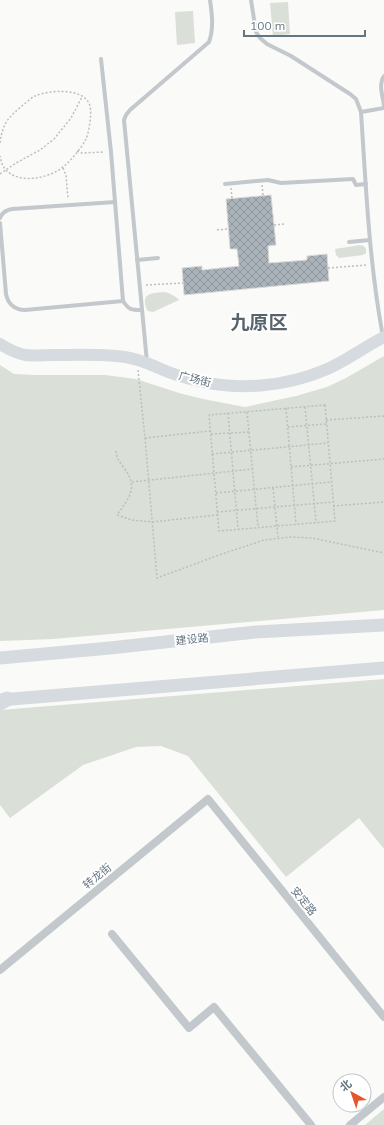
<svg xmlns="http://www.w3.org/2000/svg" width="384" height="1125" font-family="Mulish,'Noto Sans SC',sans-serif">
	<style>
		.green { fill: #dadfd7 }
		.building { fill: url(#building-cross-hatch); stroke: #dcdcda }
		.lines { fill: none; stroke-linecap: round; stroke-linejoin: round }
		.path { stroke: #bbbfc2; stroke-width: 1.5; stroke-dasharray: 2 2; stroke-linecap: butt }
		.lane { stroke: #c3c8cc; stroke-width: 4 }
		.street { stroke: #c3c8cc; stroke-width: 8 }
		.secondary { stroke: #d6dbdf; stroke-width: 12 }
		.primary { stroke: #d6dbdf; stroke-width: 13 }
		.highway { stroke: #d6dbdf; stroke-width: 15 }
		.labels { text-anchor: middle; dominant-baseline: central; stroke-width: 4; stroke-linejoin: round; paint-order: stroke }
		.street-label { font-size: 11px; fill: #657683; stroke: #fff }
		.town-label { font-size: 19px; font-weight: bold; fill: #57646e; stroke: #fff }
	</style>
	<defs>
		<pattern id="building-cross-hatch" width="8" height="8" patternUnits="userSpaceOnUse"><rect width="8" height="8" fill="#aab3b9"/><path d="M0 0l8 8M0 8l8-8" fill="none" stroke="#8e969c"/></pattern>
	</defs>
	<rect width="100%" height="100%" fill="#fafaf8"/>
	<!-- green -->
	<g class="green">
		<polygon points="288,2 290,34 273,36 270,3"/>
		<polygon points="193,11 195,43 177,45 175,12"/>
		<polygon points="360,245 364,246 366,249 366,253 363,255 339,258 336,255 335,249"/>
		<path d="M164,292C169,293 176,296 179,300L153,312L148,311C146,308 145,306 145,302C144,292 157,293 164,292Z"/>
		<polygon points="384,356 384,610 53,639 0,641 0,365 14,374 34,375 105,375 136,379 179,393 203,399 245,407 296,396 327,387 346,378"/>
		<polygon points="384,679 384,849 359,818 286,877 188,756 161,746 136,747 83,765 10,818 0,805 0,710"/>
		<polygon points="384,1109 384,1125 365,1125"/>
	</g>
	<!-- building -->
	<polygon class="building" points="271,195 276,245 268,246 269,263 307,260 307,256 327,254 329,281 184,295 182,268 202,266 202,270 239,266 237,249 230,249 226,199"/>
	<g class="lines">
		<!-- path -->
		<g class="path">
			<path d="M0,143C3,122 8,118 23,105C27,102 31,98 35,96C49,90 85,87 90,106C92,114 89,132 86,139C81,149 67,166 57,171C43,179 18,183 6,170C2,166 1,161 0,156"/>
			<polyline points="77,151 82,153 104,152"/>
			<polyline points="63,168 66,175 68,199"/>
			<polyline points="0,174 16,163 40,150 54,139 71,118 82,97"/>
			<polyline points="262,185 263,195"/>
			<polyline points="231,188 232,198"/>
			<polyline points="274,225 284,224"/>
			<polyline points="217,230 228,229"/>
			<polyline points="328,268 367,265"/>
			<polyline points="146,285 183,283"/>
			<polyline points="138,370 145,438 157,578 219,555 264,540 291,537 312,538 384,553"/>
			<polygon points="325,405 335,521 219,531 209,415"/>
			<polyline points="305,407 316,522"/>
			<polyline points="286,408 296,524"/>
			<polyline points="247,412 258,527"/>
			<polyline points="228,413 238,529"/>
			<polyline points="326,420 384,416"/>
			<polyline points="288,427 326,424"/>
			<polyline points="211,434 249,432"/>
			<polyline points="145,438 210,431"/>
			<path d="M116,451C116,458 120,462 124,468C139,487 129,498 117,515L132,520L152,522L217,515"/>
			<polyline points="212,454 328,443"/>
			<polyline points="291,467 384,459"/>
			<polyline points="132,482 252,469"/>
			<polyline points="273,488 278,537"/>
			<polyline points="216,493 331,482"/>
			<polyline points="333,506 384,502"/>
			<polyline points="217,512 333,502"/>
		</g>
		<!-- lane -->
		<g class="lane">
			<path d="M251,0L256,32L260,38L267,44L291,56L350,94L356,99L361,112C366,187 369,262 383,337"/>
			<path d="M101,59L111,152L123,301C129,310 131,310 142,310"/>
			<path d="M384,76C378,85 383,96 384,106"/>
			<polyline points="361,112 384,108"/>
			<polyline points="225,184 268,180 281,183 353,179 356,185 366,184"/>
			<path d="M0,218C2,213 6,210 12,209L115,202"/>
			<path d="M0,223L6,294C8,304 15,310 25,310L123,301"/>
			<polyline points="349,242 370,240"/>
			<polyline points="137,260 158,258"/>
			<path d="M147,362L124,120L126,115L130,110L209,42C214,28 212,14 210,0"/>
		</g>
		<!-- street -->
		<g class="street">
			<polyline points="112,934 189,1028 214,1007 311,1125"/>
			<polyline points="0,970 208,799 384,1017"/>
			<polyline points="350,1125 384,1097"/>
		</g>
		<!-- secondary -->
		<path class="secondary" d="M0,344C8,349 16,353 25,355C34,356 43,355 52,355C73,355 95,354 116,356C136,357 153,366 171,373C179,376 187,378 194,380C237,391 285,387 325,370C346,361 364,347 384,337"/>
		<!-- primary -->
		<g class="primary">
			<polyline points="0,658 110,648 256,632 384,625"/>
			<polyline points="0,700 384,668"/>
		</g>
		<!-- highway -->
		<polyline class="highway" points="0,703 7,699"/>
	</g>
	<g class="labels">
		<!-- street labels -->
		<g class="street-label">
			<text transform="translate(195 379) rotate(14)">广场街</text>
			<text transform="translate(192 639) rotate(-6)">建设路</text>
			<text transform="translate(97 876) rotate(-39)">转龙街</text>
			<text transform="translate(304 901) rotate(51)">安定路</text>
		</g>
		<!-- town labels -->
		<g class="town-label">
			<text x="259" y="322">九原区</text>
		</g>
	</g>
	<!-- north arrow -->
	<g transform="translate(352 1093) rotate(320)"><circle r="19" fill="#ffffff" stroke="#c1c8cd"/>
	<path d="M0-3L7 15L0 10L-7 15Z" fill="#e4572e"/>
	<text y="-6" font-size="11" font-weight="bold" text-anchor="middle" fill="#657683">北</text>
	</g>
	<!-- scale -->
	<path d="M244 30v6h121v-6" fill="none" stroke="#657683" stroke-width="2"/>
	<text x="250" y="30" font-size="12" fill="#657683" stroke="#ffffff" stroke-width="3" paint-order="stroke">100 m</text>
</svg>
